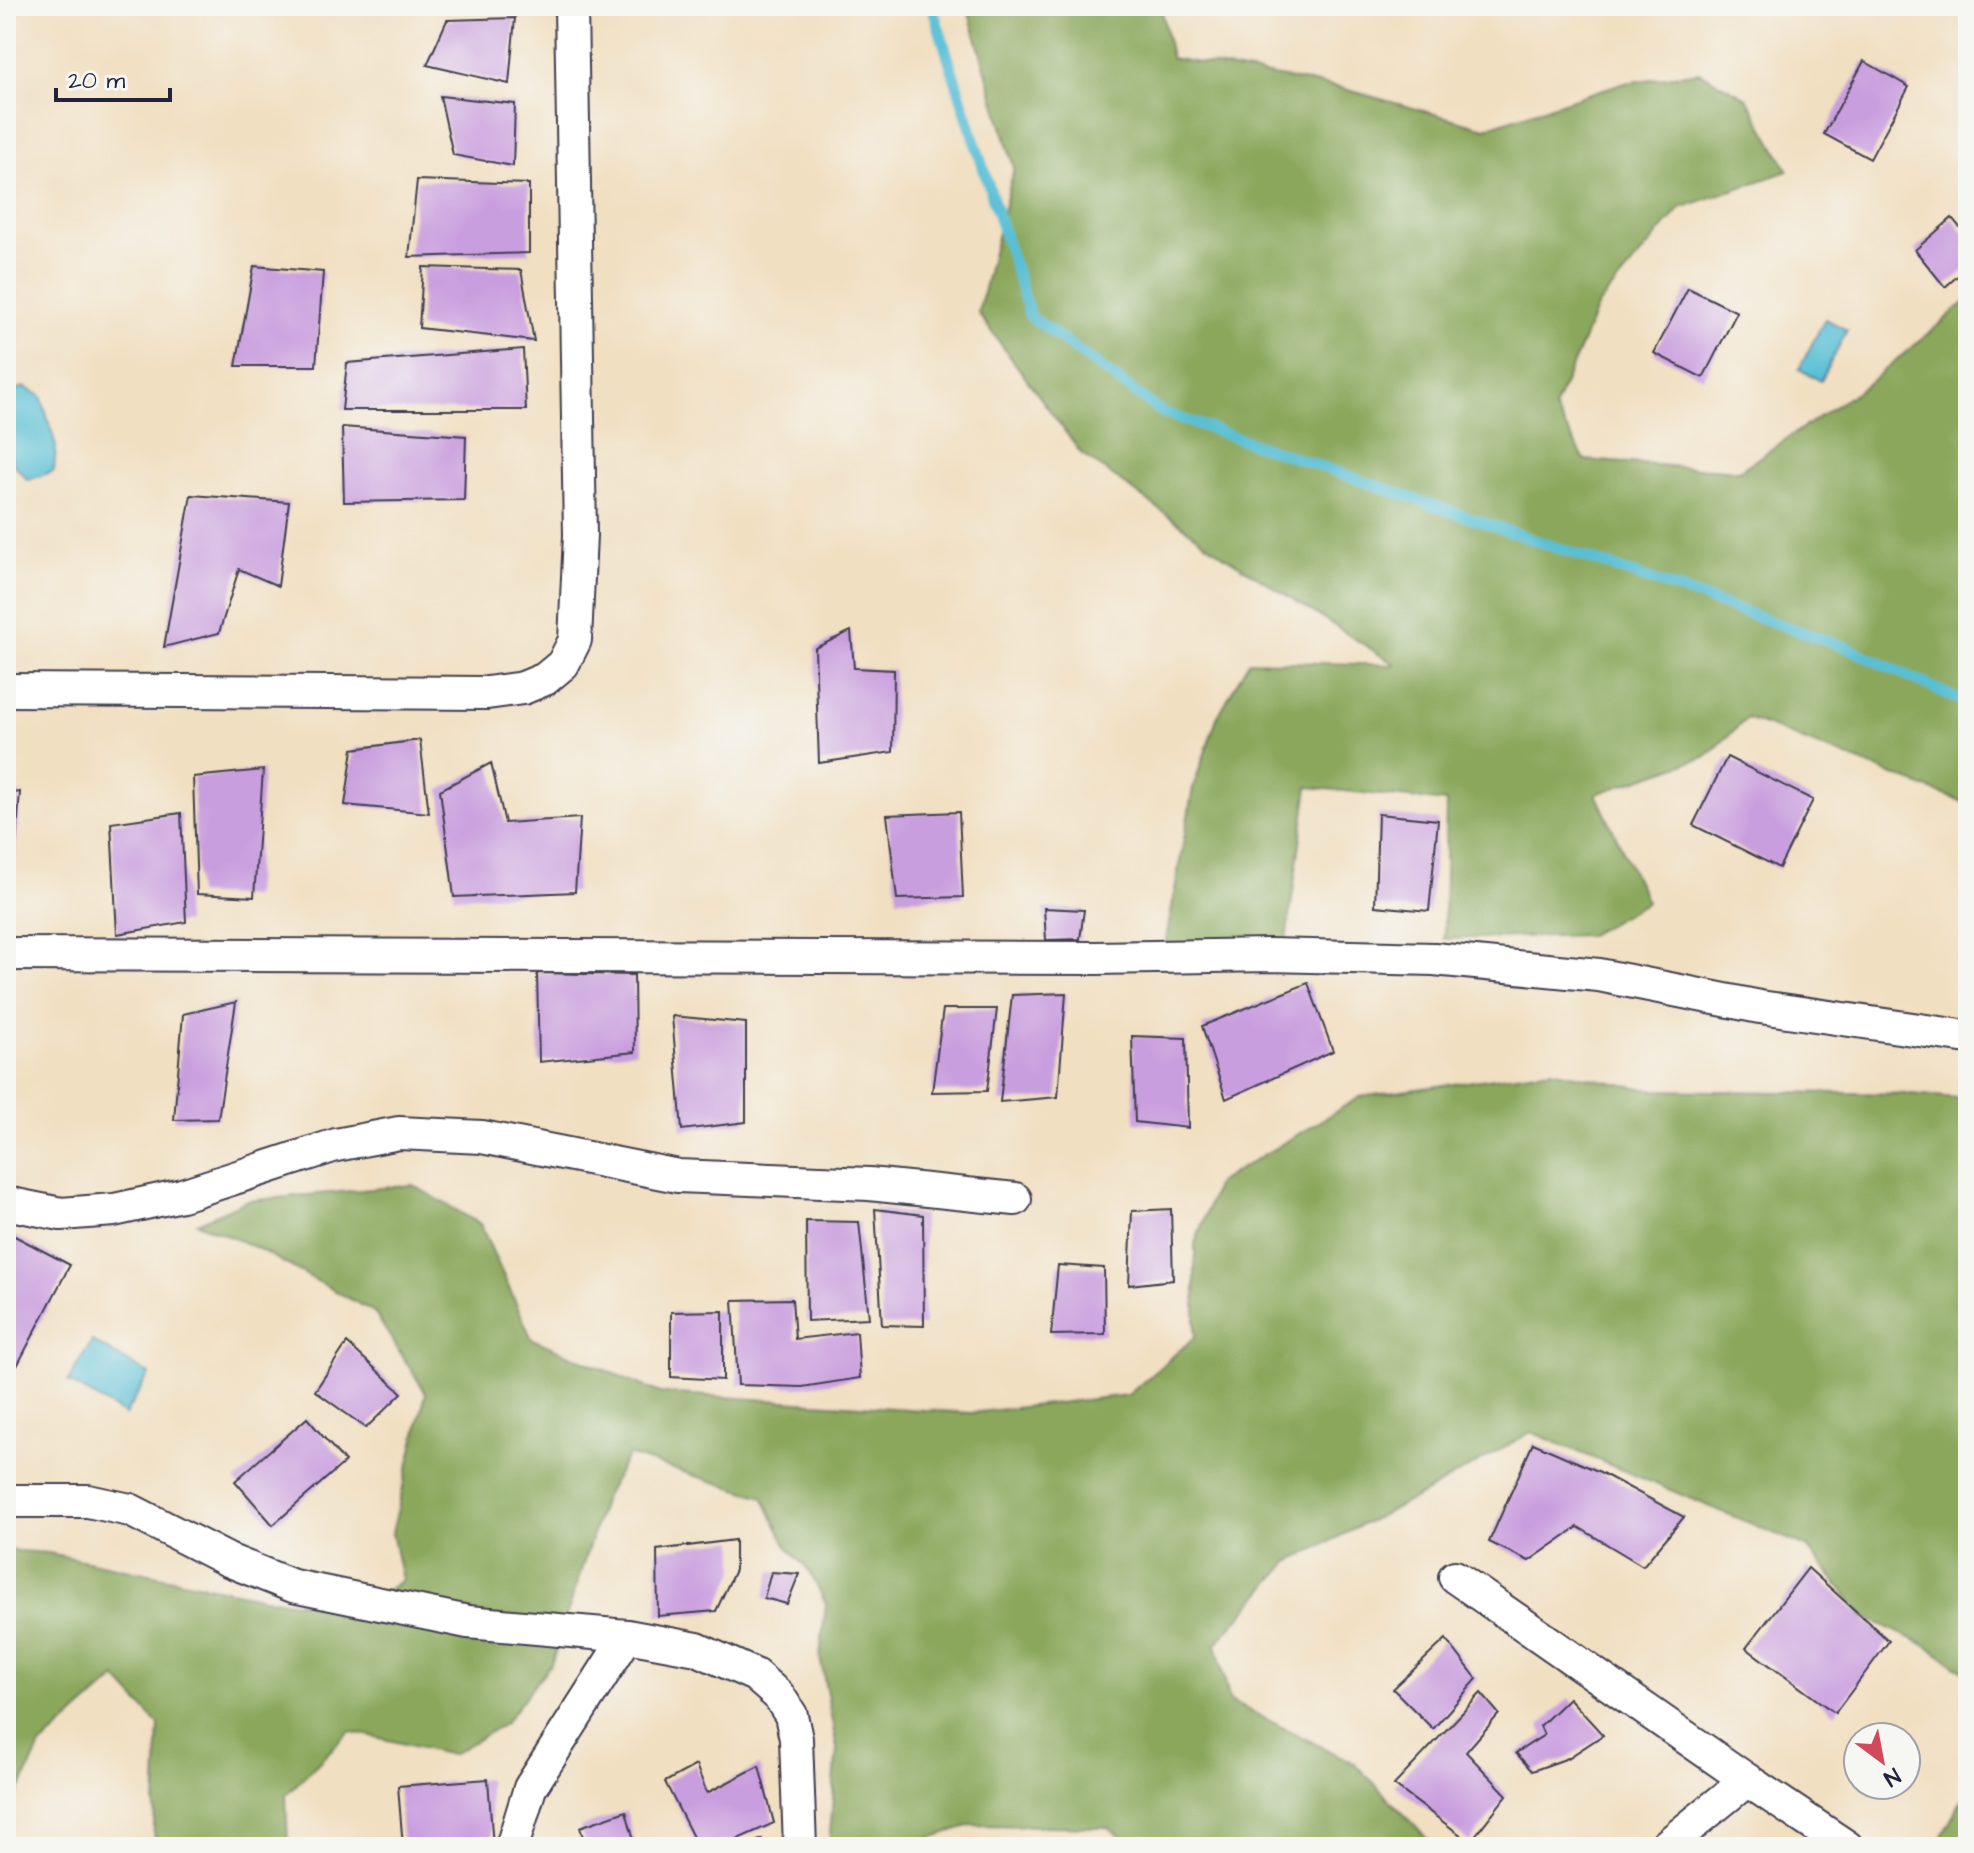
<svg xmlns="http://www.w3.org/2000/svg" width="1974" height="1853" font-family="'Architects Daughter',sans-serif">
	<style>
		.forest { fill: #8aa75b; stroke: #56644b; stroke-width: 2 }
		.water { fill: #58bfd5; stroke: #3d7088; stroke-width: 2 }
		.lines { fill: none; stroke-linecap: round; stroke-linejoin: round }
		.stream { stroke: #58bfd5; stroke-width: 11 }
		.building { fill: #c99ede }
		.street-casing { stroke: #413e4f; stroke-width: 36 }
		.street { stroke: #fff; stroke-width: 32 }
	</style>
	<rect width="100%" height="100%" fill="#f6f6f2"/>
	<filter id="ink" filterUnits="userSpaceOnUse"><feTurbulence type="fractalNoise" baseFrequency=".0125" numOctaves="2"/><feDisplacementMap in="SourceGraphic" scale="16" xChannelSelector="R" yChannelSelector="G"/><feConvolveMatrix kernelMatrix="1 2 1 2 8 2 1 2 1" color-interpolation-filters="sRGB"/></filter>
	<filter id="wash" filterUnits="userSpaceOnUse"><feTurbulence type="fractalNoise" baseFrequency=".006" numOctaves="4" result="noise"/><feDisplacementMap in="SourceGraphic" scale="32" xChannelSelector="R" yChannelSelector="G"/><feGaussianBlur stdDeviation="1.8" result="paint"/><feColorMatrix in="noise" values="0 0 0 0 0 0 0 0 0 0 0 0 0 0 0 0 0 1.4 0 .05"/><feComposite in="paint" operator="in"/></filter>
	<g filter="url(#wash)">
		<rect width="100%" height="100%" fill="#f1dfc1"/>
		<!-- forest -->
		<g class="forest">
			<polygon points="967,6 1161,6 1171,58 1341,88 1485,128 1619,84 1699,72 1747,98 1788,171 1680,208 1598,305 1554,408 1585,460 1739,471 1868,384 1968,300 1968,804 1747,718 1707,756 1596,794 1647,902 1589,935 1444,939 1446,802 1308,787 1285,947 1164,952 1193,788 1217,718 1249,661 1396,665 1220,553 1081,453 978,313 1014,168"/>
			<polygon points="1551,1070 1650,1090 1910,1094 1968,1099 1968,1674 1926,1645 1864,1617 1807,1547 1531,1432 1421,1495 1287,1563 1216,1644 1230,1701 1354,1763 1436,1847 1135,1847 1107,1827 971,1825 902,1847 829,1847 837,1748 820,1657 826,1604 810,1572 787,1547 763,1497 628,1455 604,1498 552,1662 504,1724 451,1755 350,1731 286,1795 288,1847 153,1847 159,1725 116,1678 40,1746 6,1820 6,1550 48,1553 279,1601 363,1607 402,1580 392,1533 426,1393 374,1312 255,1247 197,1223 246,1201 413,1185 480,1224 532,1339 660,1393 971,1413 1128,1395 1195,1337 1195,1244 1217,1183 1360,1097"/>
			<polygon points="1968,1789 1968,1847 1941,1847 1939,1841"/>
		</g>
		<!-- water -->
		<g class="water">
			<polygon points="1825,319 1847,330 1821,381 1799,369"/>
			<polygon points="24,387 41,396 56,446 54,471 28,480 12,462 6,431 6,393"/>
			<polygon points="92,1341 149,1374 125,1415 68,1381"/>
		</g>
		<g class="lines">
			<!-- stream -->
			<polyline class="stream" points="932,6 1030,316 1162,412 1846,647 1968,704"/>
		</g>
		<g id="blocks">
			<!-- building -->
			<g class="building">
				<polygon points="515,18 509,84 427,65 447,20"/>
				<polygon points="1864,61 1909,87 1870,159 1824,134"/>
				<polygon points="440,96 515,104 513,166 453,155"/>
				<polygon points="417,180 529,184 529,253 409,257"/>
				<polygon points="1952,218 1968,237 1968,267 1945,287 1915,250"/>
				<polygon points="254,266 323,272 316,366 236,366"/>
				<polygon points="423,267 521,270 534,341 419,328"/>
				<polygon points="1688,288 1737,312 1703,378 1654,353"/>
				<polygon points="523,349 526,410 342,410 347,363"/>
				<polygon points="342,427 466,436 464,500 344,502"/>
				<polygon points="191,495 289,502 278,586 239,569 219,633 164,647"/>
				<polygon points="851,631 854,668 894,670 893,752 819,763 815,648"/>
				<polygon points="420,740 429,813 345,805 353,749"/>
				<polygon points="1727,757 1813,800 1779,868 1693,825"/>
				<polygon points="491,763 505,823 580,818 575,892 454,897 440,790"/>
				<polygon points="263,770 254,897 197,894 193,777"/>
				<polygon points="20,792 15,856 6,857 6,794"/>
				<polygon points="959,812 963,897 897,899 887,815"/>
				<polygon points="181,813 186,922 117,934 111,823"/>
				<polygon points="1378,814 1438,820 1429,911 1375,906"/>
				<polygon points="1044,908 1084,910 1080,939 1046,940"/>
				<polygon points="537,973 634,975 635,1052 539,1062"/>
				<polygon points="1308,983 1333,1051 1226,1099 1202,1026"/>
				<polygon points="1066,993 1058,1097 1000,1102 1012,995"/>
				<polygon points="236,1002 218,1119 174,1120 183,1014"/>
				<polygon points="943,1009 997,1009 987,1091 932,1092"/>
				<polygon points="672,1016 746,1023 746,1122 682,1130"/>
				<polygon points="1132,1036 1186,1038 1188,1128 1135,1122"/>
				<polygon points="875,1209 923,1215 924,1326 882,1325"/>
				<polygon points="1171,1209 1173,1280 1129,1285 1132,1211"/>
				<polygon points="806,1221 859,1222 869,1318 807,1321"/>
				<polygon points="7,1232 70,1265 17,1366 6,1360"/>
				<polygon points="1058,1265 1104,1268 1105,1334 1051,1335"/>
				<polygon points="792,1299 795,1339 857,1332 860,1378 802,1387 738,1385 733,1300"/>
				<polygon points="723,1311 723,1380 671,1377 671,1312"/>
				<polygon points="347,1343 402,1393 366,1428 315,1391"/>
				<polygon points="307,1418 345,1462 273,1525 235,1481"/>
				<polygon points="1533,1443 1600,1472 1684,1517 1643,1566 1578,1527 1529,1561 1489,1542"/>
				<polygon points="735,1540 735,1570 716,1611 658,1616 657,1550"/>
				<polygon points="1808,1568 1889,1641 1835,1713 1746,1648"/>
				<polygon points="771,1572 799,1574 787,1604 764,1598"/>
				<polygon points="1446,1639 1477,1679 1433,1729 1393,1689"/>
				<polygon points="1481,1693 1499,1714 1466,1752 1507,1795 1470,1842 1394,1785"/>
				<polygon points="1569,1698 1603,1735 1568,1758 1532,1771 1516,1753 1544,1735 1540,1726"/>
				<polygon points="696,1765 707,1793 759,1766 774,1823 720,1847 698,1847 665,1782"/>
				<polygon points="488,1779 493,1847 403,1847 398,1786"/>
				<polygon points="626,1811 636,1847 586,1847 580,1827"/>
				<polygon points="762,1839 765,1847 744,1847"/>
			</g>
		</g>
	</g>
	<g filter="url(#ink)">
		<use href="#blocks" fill-opacity="0" stroke="#413e4f" stroke-width="2"/>
		<g class="lines">
			<defs>
				<g id="street">
					<polyline points="6,690 487,693 523,688 545,679 563,664 575,640 580,535 571,6"/>
					<polyline points="6,954 1096,958 1269,955 1434,959 1599,975 1760,1007 1968,1037"/>
					<polyline points="6,1203 61,1214 114,1210 182,1195 336,1145 399,1133 482,1137 678,1176 869,1184 1015,1199"/>
					<polyline points="6,1501 88,1501 130,1510 228,1560 293,1586 468,1622 627,1636 697,1649 755,1675 778,1695 791,1715 796,1739 800,1847"/>
					<polyline points="1455,1577 1747,1780"/>
					<polyline points="512,1847 530,1788 627,1636"/>
					<polyline points="1665,1847 1747,1780 1847,1847"/>
				</g>
			</defs>
			<!-- street casing -->
			<use href="#street" class="street-casing"/>
			<!-- street -->
			<use href="#street" class="street"/>
		</g>
	</g>
	<!-- margin -->
	<rect width="1974" height="1853" fill="none" stroke="#f6f6f2" stroke-width="32"/>
	<!-- north arrow -->
	<g transform="translate(1882 1761) rotate(148)"><circle r="38" fill="#f6f6f2" stroke="#a1a1a9" stroke-width="2"/>
	<path d="M0-6L14 30L0 20L-14 30Z" fill="#d1495b"/>
	<text y="-12" font-size="22" font-weight="bold" text-anchor="middle" fill="#22223b">N</text>
	</g>
	<!-- scale -->
	<path d="M56 88v12h114v-12" fill="none" stroke="#22223b" stroke-width="4"/>
	<text x="68" y="88" font-size="24" fill="#22223b" stroke="#f6f6f2" stroke-width="6" paint-order="stroke">20 m</text>
</svg>
